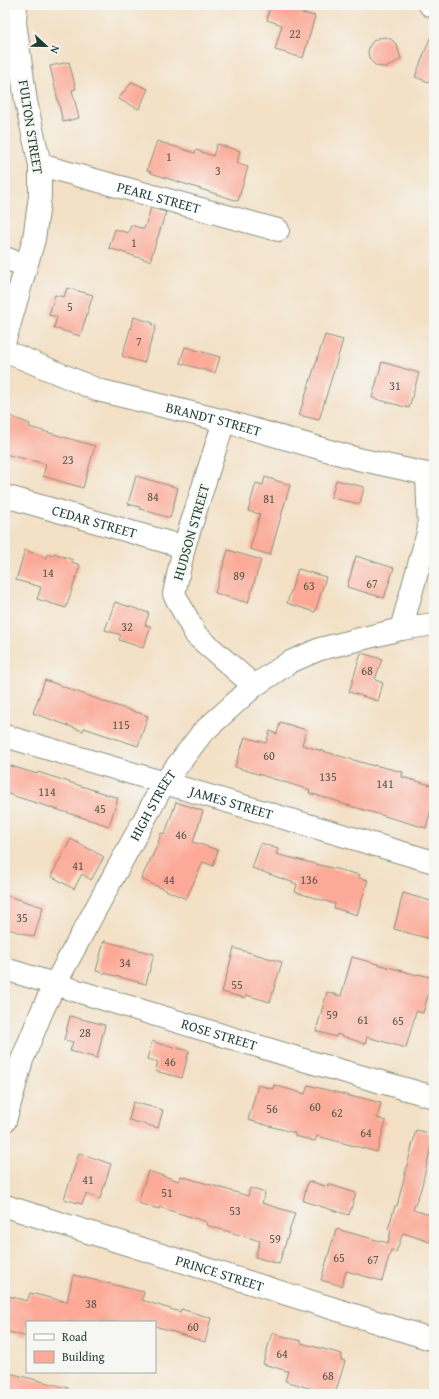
<svg xmlns="http://www.w3.org/2000/svg" width="439" height="1399" font-family="'Gentium Book Plus',serif">
	<style>
		.building { fill: #fcaa97 }
		.lines { fill: none; stroke-linecap: round; stroke-linejoin: round }
		.minor-casing { stroke: #898e7c; stroke-width: 24 }
		.tertiary-casing { stroke: #898e7c; stroke-width: 24 }
		.minor { stroke: #fff; stroke-width: 22 }
		.tertiary { stroke: #fff; stroke-width: 22 }
		.labels { text-anchor: middle; dominant-baseline: central; stroke-width: 4; stroke-linejoin: round; paint-order: stroke }
		.number-label { font-size: 12px; fill: #56584d }
		.street-label { font-size: 14px; fill: #1f3d34; stroke: #f6f6f2 }
	</style>
	<rect width="100%" height="100%" fill="#f6f6f2"/>
	<filter id="ink" filterUnits="userSpaceOnUse"><feTurbulence type="fractalNoise" baseFrequency=".025" numOctaves="2"/><feDisplacementMap in="SourceGraphic" scale="8" xChannelSelector="R" yChannelSelector="G"/><feConvolveMatrix kernelMatrix="1 2 1 2 8 2 1 2 1" color-interpolation-filters="sRGB"/></filter>
	<filter id="wash" filterUnits="userSpaceOnUse"><feTurbulence type="fractalNoise" baseFrequency=".012" numOctaves="4" result="noise"/><feDisplacementMap in="SourceGraphic" scale="16" xChannelSelector="R" yChannelSelector="G"/><feGaussianBlur stdDeviation="0.9" result="paint"/><feColorMatrix in="noise" values="0 0 0 0 0 0 0 0 0 0 0 0 0 0 0 0 0 1.4 0 .05"/><feComposite in="paint" operator="in"/></filter>
	<g filter="url(#wash)">
		<rect width="100%" height="100%" fill="#f3e0c5"/>
		<g id="blocks">
			<!-- building -->
			<g class="building">
				<polygon points="270,5 315,16 303,58 275,50 282,25 267,20"/>
				<polygon points="433,31 434,32 434,84 415,77"/>
				<polygon points="386,37 392,40 397,45 401,59 388,67 381,67 375,65 370,60 368,53 369,47 373,41 379,38"/>
				<polygon points="69,62 76,89 72,90 79,118 63,122 50,66"/>
				<polygon points="132,82 148,89 139,109 118,99"/>
				<polygon points="157,141 195,153 196,150 213,156 217,144 240,151 237,163 248,167 238,201 151,173 151,172 147,170"/>
				<polygon points="151,208 166,212 150,261 109,248 115,229 128,233 131,225 144,229"/>
				<polygon points="67,288 93,295 80,336 54,328 57,317 49,315 55,295 64,297"/>
				<polygon points="134,317 153,323 152,325 156,326 144,363 122,356"/>
				<polygon points="325,335 343,340 319,420 299,415"/>
				<polygon points="185,347 220,357 215,373 180,363"/>
				<polygon points="382,362 419,373 409,408 372,398"/>
				<polygon points="5,414 30,424 29,427 95,446 83,488 43,476 46,464 5,454"/>
				<polygon points="136,476 178,488 170,518 140,509 140,507 128,504"/>
				<polygon points="265,477 290,485 270,555 250,549 260,514 248,511 256,483 263,485"/>
				<polygon points="336,480 364,487 360,504 331,498"/>
				<polygon points="25,550 46,558 47,554 52,556 54,553 73,560 72,562 80,565 66,608 37,599 41,587 16,580"/>
				<polygon points="228,550 261,560 248,603 215,593"/>
				<polygon points="356,556 394,568 384,598 347,587"/>
				<polygon points="298,569 326,577 315,612 287,603"/>
				<polygon points="115,602 149,613 145,625 151,627 143,648 119,640 121,635 105,630"/>
				<polygon points="361,653 382,659 375,680 383,683 378,701 349,692"/>
				<polygon points="45,680 105,702 148,716 138,746 84,728 83,731 33,713"/>
				<polygon points="280,722 306,730 302,745 374,766 374,765 403,772 402,777 434,786 434,799 426,828 340,803 340,802 309,793 310,790 235,767 245,737 266,743 270,731 277,734"/>
				<polygon points="5,764 37,774 38,772 118,798 109,826 5,793"/>
				<polygon points="176,802 203,811 193,842 218,850 213,866 203,862 186,899 141,879 158,844 161,833 165,834"/>
				<polygon points="71,839 104,857 91,880 82,874 74,889 51,876"/>
				<polygon points="261,843 278,849 276,854 360,875 359,878 368,880 357,915 334,908 335,904 295,892 297,884 252,868"/>
				<polygon points="403,893 434,902 434,940 394,929"/>
				<polygon points="5,895 43,907 34,937 5,928"/>
				<polygon points="104,941 154,954 146,984 96,971"/>
				<polygon points="234,948 282,962 270,1002 246,995 245,998 222,992"/>
				<polygon points="352,957 417,975 418,974 433,978 423,1013 416,1011 406,1048 367,1037 365,1044 337,1034 336,1037 316,1031 327,992 341,996"/>
				<polygon points="70,1016 105,1025 97,1058 70,1051 73,1042 64,1040"/>
				<polygon points="152,1041 163,1045 163,1044 189,1051 182,1078 155,1071 158,1062 147,1059"/>
				<polygon points="258,1085 273,1089 274,1085 305,1094 308,1085 358,1098 358,1097 381,1103 377,1118 386,1121 377,1152 317,1136 315,1141 295,1136 295,1133 248,1120"/>
				<polygon points="133,1102 163,1110 158,1128 129,1120"/>
				<polygon points="416,1130 434,1134 421,1189 413,1210 434,1216 434,1230 430,1242 403,1233 396,1252 391,1250 382,1281 346,1271 342,1286 321,1280 336,1229 388,1243 391,1230 388,1229 395,1206 397,1206"/>
				<polygon points="79,1153 111,1164 100,1199 86,1194 82,1204 64,1199"/>
				<polygon points="148,1171 179,1181 181,1176 248,1196 250,1188 265,1193 262,1203 295,1213 279,1264 255,1257 260,1241 206,1225 207,1222 159,1207 159,1209 138,1203"/>
				<polygon points="308,1181 328,1187 328,1184 356,1193 349,1215 303,1201"/>
				<polygon points="73,1275 144,1292 142,1300 180,1312 181,1309 211,1318 205,1342 155,1326 155,1322 27,1322 27,1337 5,1331 5,1295 27,1301 30,1293 67,1302"/>
				<polygon points="272,1333 301,1341 301,1343 342,1354 341,1360 345,1361 335,1394 330,1394 285,1381 288,1371 263,1364"/>
				<polygon points="5,1372 68,1388 68,1394 5,1394"/>
			</g>
		</g>
	</g>
	<g filter="url(#ink)">
		<use href="#blocks" fill-opacity="0" stroke="#898e7c" stroke-width="1"/>
		<g class="lines">
			<defs>
				<g id="minor">
					<polyline points="430,5 434,6"/>
					<path id="s1" d="M40,165L278,230"/>
					<polyline points="5,258 26,266"/>
					<polyline points="5,340 34,239 40,196 40,165 26,102 15,22 16,5"/>
					<path id="s2" d="M5,351L98,390L224,421L358,459L427,474L429,529L401,629"/>
					<polyline points="224,421 184,547 174,594 196,635 254,686"/>
					<path id="s3" d="M5,496L184,547"/>
					<path id="s4" d="M5,736L434,862"/>
					<path id="s5" d="M5,969L307,1061L434,1097"/>
					<path id="s6" d="M5,1206L434,1340"/>
				</g>
				<g id="tertiary">
					<path id="s7" d="M5,1121L22,1060L42,1011L55,984L164,783L202,733L254,686L290,662L320,649L401,629L434,624"/>
				</g>
			</defs>
			<!-- minor casing -->
			<use href="#minor" class="minor-casing"/>
			<!-- tertiary casing -->
			<use href="#tertiary" class="tertiary-casing"/>
			<!-- minor -->
			<use href="#minor" class="minor"/>
			<!-- tertiary -->
			<use href="#tertiary" class="tertiary"/>
		</g>
	</g>
	<g class="labels">
		<!-- number labels -->
		<g class="number-label">
			<text x="295" y="33">22</text>
			<text x="169" y="156">1</text>
			<text x="218" y="170">3</text>
			<text x="134" y="242">1</text>
			<text x="70" y="306">5</text>
			<text x="139" y="341">7</text>
			<text x="395" y="385">31</text>
			<text x="68" y="459">23</text>
			<text x="153" y="496">84</text>
			<text x="269" y="498">81</text>
			<text x="48" y="572">14</text>
			<text x="239" y="575">89</text>
			<text x="372" y="583">67</text>
			<text x="309" y="585">63</text>
			<text x="127" y="626">32</text>
			<text x="367" y="670">68</text>
			<text x="121" y="724">115</text>
			<text x="269" y="755">60</text>
			<text x="328" y="776">135</text>
			<text x="385" y="783">141</text>
			<text x="47" y="791">114</text>
			<text x="100" y="808">45</text>
			<text x="181" y="834">46</text>
			<text x="78" y="865">41</text>
			<text x="169" y="879">44</text>
			<text x="309" y="879">136</text>
			<text x="22" y="917">35</text>
			<text x="125" y="962">34</text>
			<text x="237" y="984">55</text>
			<text x="332" y="1014">59</text>
			<text x="363" y="1019">61</text>
			<text x="398" y="1020">65</text>
			<text x="85" y="1032">28</text>
			<text x="170" y="1061">46</text>
			<text x="315" y="1106">60</text>
			<text x="272" y="1108">56</text>
			<text x="337" y="1112">62</text>
			<text x="366" y="1132">64</text>
			<text x="88" y="1179">41</text>
			<text x="167" y="1192">51</text>
			<text x="235" y="1210">53</text>
			<text x="275" y="1238">59</text>
			<text x="339" y="1257">65</text>
			<text x="373" y="1259">67</text>
			<text x="91" y="1303">38</text>
			<text x="193" y="1326">60</text>
			<text x="282" y="1353">64</text>
			<text x="328" y="1375">68</text>
		</g>
		<!-- street labels -->
		<g class="street-label">
			<text transform="translate(31 127) rotate(81)">FULTON STREET</text>
			<text stroke="none"><textPath href="#s1" startOffset="123">PEARL STREET</textPath></text>
			<text stroke="none"><textPath href="#s2" startOffset="220">BRANDT STREET</textPath></text>
			<text stroke="none"><textPath href="#s3" startOffset="93">CEDAR STREET</textPath></text>
			<text transform="translate(191 532) rotate(-74)">HUDSON STREET</text>
			<text stroke="none"><textPath href="#s4" startOffset="236">JAMES STREET</textPath></text>
			<text stroke="none"><textPath href="#s7" startOffset="350">HIGH STREET</textPath></text>
			<text stroke="none"><textPath href="#s5" startOffset="224">ROSE STREET</textPath></text>
			<text stroke="none"><textPath href="#s6" startOffset="225">PRINCE STREET</textPath></text>
		</g>
	</g>
	<!-- margin -->
	<rect width="439" height="1399" fill="none" stroke="#f6f6f2" stroke-width="20"/>
	<!-- legend -->
	<rect x="26" y="1321" width="130" height="52" fill="#f6f6f2" stroke="#a0aca6"/>
	<rect x="34" y="1334" width="20" height="6" fill="#ffffff" stroke="#a0aca6"/>
	<text x="62" y="1341" font-size="12" fill="#1f3d34">Road</text>
	<rect x="34" y="1351" width="20" height="12" fill="#fcaa97" stroke="#a0aca6"/>
	<text x="62" y="1361" font-size="12" fill="#1f3d34">Building</text>
	<!-- north arrow -->
	<g transform="translate(46 46) rotate(112)" stroke="#f6f6f2" stroke-width="3" paint-order="stroke">
	<path d="M0-3L7 15L0 10L-7 15Z" fill="#1f3d34"/>
	<text y="-6" font-size="11" font-weight="bold" text-anchor="middle" fill="#1f3d34">N</text>
	</g>
</svg>
